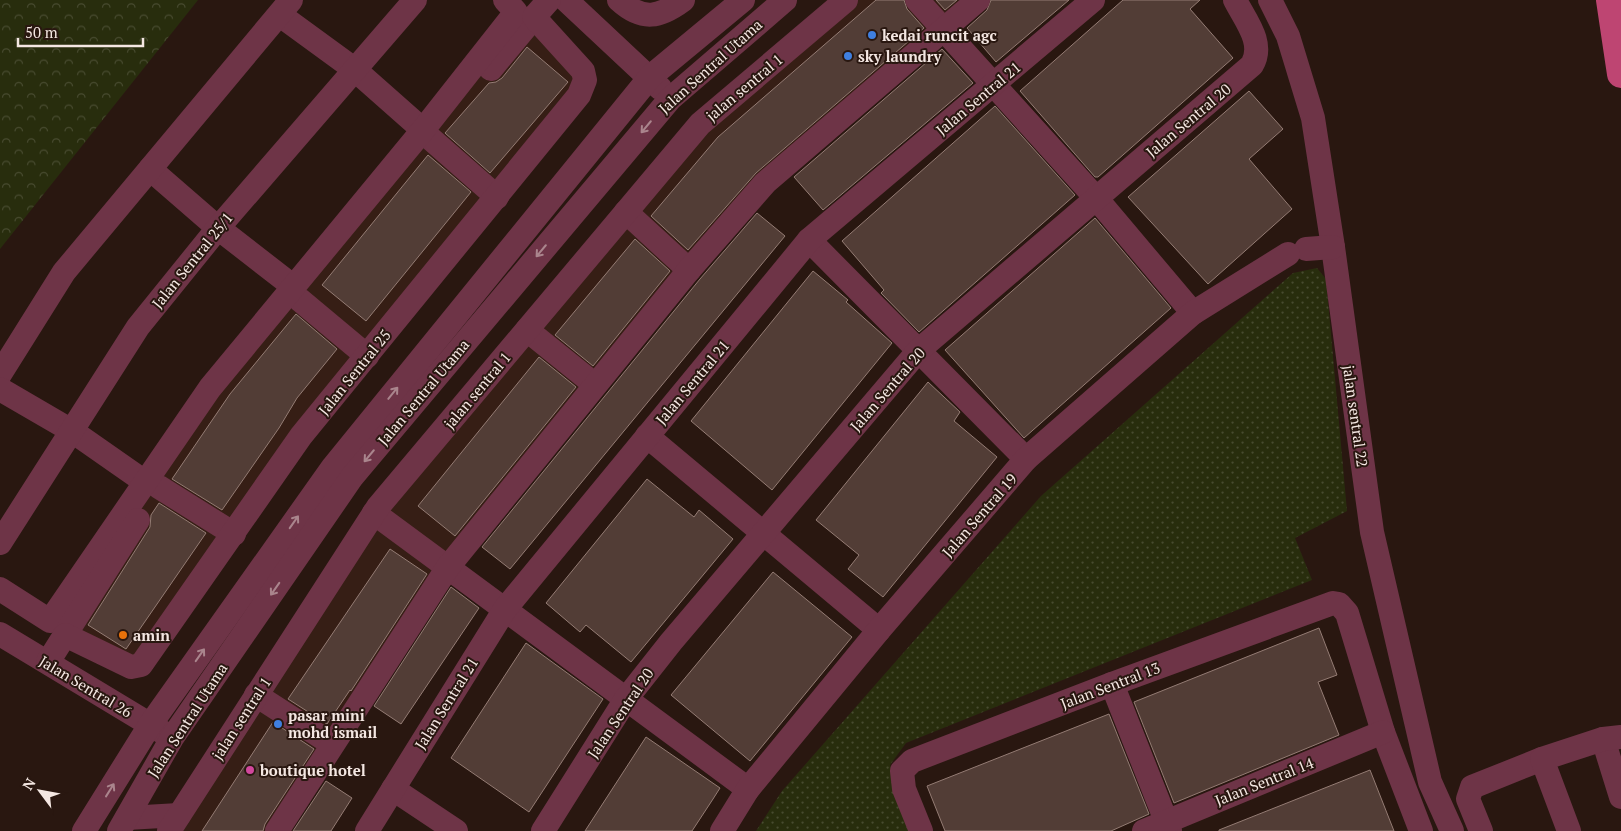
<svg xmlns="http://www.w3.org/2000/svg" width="1621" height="831" font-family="'PT Serif',serif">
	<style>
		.built { fill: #361e15 }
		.grass { fill: url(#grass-dots) }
		.forest { fill: url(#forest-crowns) }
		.building { fill: #523d36; stroke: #947c74 }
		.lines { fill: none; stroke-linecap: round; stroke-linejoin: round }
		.minor { stroke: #6e3447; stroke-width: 24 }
		.major { stroke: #be4572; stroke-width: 28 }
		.oneway { stroke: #aa858d }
		.shop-dot { fill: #3f7fe0; stroke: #291710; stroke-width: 2 }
		.food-dot { fill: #e8710a; stroke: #291710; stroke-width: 2 }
		.hotel-dot { fill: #d1479c; stroke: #291710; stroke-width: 2 }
		.labels { text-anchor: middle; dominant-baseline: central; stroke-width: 4; stroke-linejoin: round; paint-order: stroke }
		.poi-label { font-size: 15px; font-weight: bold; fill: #f4e7e2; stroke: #291710; text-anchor: start }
		.street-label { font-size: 15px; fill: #f4e7e2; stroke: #291710 }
	</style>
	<defs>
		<pattern id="grass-dots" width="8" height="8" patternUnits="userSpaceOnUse" patternTransform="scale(1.25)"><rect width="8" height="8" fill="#282d0d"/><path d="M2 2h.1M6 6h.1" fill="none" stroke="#484b30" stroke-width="1.8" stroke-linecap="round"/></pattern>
		<pattern id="forest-crowns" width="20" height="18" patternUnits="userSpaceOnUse" patternTransform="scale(1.25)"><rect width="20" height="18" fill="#282d0d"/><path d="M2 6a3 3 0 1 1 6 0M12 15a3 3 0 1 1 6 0" fill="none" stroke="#484b30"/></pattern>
	</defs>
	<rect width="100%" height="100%" fill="#291710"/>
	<!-- built -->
	<g class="built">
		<polygon points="836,0 984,0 766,186 474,538 281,831 162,831 293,627 541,303"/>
		<polygon points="528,18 590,69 306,440 147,667 64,629 213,398"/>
	</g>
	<!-- grass -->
	<polygon class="grass" points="1317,268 1326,279 1347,511 1295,538 1312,580 906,743 890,765 915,831 756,831 782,791 1041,496 1293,273"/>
	<!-- forest -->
	<polygon class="forest" points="0,0 198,0 0,249"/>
	<!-- building -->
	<g class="building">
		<polygon points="876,0 904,0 907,9 924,28 756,173 688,250 651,216 718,137"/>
		<polygon points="936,0 957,0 945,10"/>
		<polygon points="991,0 1069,0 996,62 967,28 987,10"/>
		<polygon points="1123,0 1200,0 1190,9 1233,58 1098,177 1095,177 1020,91"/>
		<polygon points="527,47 568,82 490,173 445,133 489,83 496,82 502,78"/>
		<polygon points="942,49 973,83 823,210 794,177"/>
		<polygon points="1249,91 1283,129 1249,159 1292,209 1208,284 1128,197"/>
		<polygon points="995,106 1075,195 919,332 881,293 884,290 842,241"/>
		<polygon points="428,155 471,192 366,321 322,285"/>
		<polygon points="757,213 785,236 510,569 482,547 700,279"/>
		<polygon points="1095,218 1171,308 1024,438 945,350"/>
		<polygon points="635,239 670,271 593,366 555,335"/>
		<polygon points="813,271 848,300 846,302 892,343 772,490 691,421"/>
		<polygon points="296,314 337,349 297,398 279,428 222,510 172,479 230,394"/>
		<polygon points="539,357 576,387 455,536 418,506"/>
		<polygon points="928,382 960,412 954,421 997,457 883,597 848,569 859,555 816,520"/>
		<polygon points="647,479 694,517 699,510 733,539 631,662 586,625 580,632 546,603"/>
		<polygon points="159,503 206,533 126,649 88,625 150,527 151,515"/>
		<polygon points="390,549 427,574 351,691 350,690 327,724 288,699"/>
		<polygon points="773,572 852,637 750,761 671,695"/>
		<polygon points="451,587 479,608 401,724 374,706"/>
		<polygon points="1319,628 1337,675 1318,682 1339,735 1174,803 1134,702"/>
		<polygon points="526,643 603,699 529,812 451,758"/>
		<polygon points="1109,714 1149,814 1111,831 945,831 927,786"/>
		<polygon points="273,722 314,749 265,824 263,831 202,831"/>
		<polygon points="646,737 720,788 713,799 692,831 585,831"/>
		<polygon points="1370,770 1394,831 1219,831 1219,830"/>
		<polygon points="326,781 352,798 331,831 293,831"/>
	</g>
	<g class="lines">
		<!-- minor -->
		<g class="minor">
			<polyline points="566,0 660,88"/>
			<path d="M619,0C643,22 660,17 683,0"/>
			<polyline points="917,0 1096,198 1193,313"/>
			<polyline points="1270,0 1288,36 1313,118 1333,247 1372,532 1430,782 1452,831"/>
			<polyline points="280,15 354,69 423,130"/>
			<polyline points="491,69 534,17"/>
			<polyline points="431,139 497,197"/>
			<polyline points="150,169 218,228 294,287"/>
			<polyline points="626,212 689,270"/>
			<polyline points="809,240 1026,459"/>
			<polyline points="1306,249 1333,247"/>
			<polyline points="300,300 367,356"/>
			<polyline points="527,330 594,384"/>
			<polyline points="0,374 64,272 291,0"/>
			<polyline points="0,389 72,431 145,482"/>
			<polyline points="647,436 879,630"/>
			<polyline points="159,487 234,534"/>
			<polyline points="374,513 748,789"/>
			<polyline points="0,543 138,327 218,228 415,0"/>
			<polyline points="0,589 50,621 210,388 423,130 516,12 505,0"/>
			<polyline points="0,634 164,733"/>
			<polyline points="65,635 138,520"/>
			<polyline points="48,662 65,635 131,667 141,665 301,436 579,95 585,80 583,71 534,17 549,0"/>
			<polyline points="1112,684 1170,831"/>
			<polyline points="256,695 332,744"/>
			<polyline points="1603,739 1621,797"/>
			<polyline points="393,789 456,831"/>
			<polyline points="127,818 179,815"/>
			<polyline points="84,831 150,725 333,467 650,77 743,0"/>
			<polyline points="119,831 172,738 352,477 670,99 785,0"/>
			<polyline points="169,831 378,507 700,124 846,0"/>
			<polyline points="277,831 448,567 689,270 765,183 978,0"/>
			<polyline points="367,831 505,609 809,240 1093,0"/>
			<path d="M543,831L626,699L671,642L919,350L1252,65C1265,43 1245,20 1235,0"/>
			<polyline points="722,831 748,789 879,630 1026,459 1193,313 1288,254"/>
			<polyline points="921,831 904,789 902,771 912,761 1112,684 1333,603 1339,604 1347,613 1383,732 1421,831"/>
			<polyline points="1144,831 1383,732"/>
			<polyline points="1481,831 1468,799 1472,787 1542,759"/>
			<polyline points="1569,831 1542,759 1603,739 1621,737"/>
		</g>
		<!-- major -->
		<polyline class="major" points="1610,0 1621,74"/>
	</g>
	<!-- one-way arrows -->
	<defs><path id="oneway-shaft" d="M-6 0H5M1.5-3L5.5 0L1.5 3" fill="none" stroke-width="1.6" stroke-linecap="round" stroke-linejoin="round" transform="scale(1.25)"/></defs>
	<g class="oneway">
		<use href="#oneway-shaft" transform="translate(646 127) rotate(130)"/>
		<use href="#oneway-shaft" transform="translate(541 251) rotate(130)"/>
		<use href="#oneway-shaft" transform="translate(393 393) rotate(-51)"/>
		<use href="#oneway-shaft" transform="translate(369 456) rotate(130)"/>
		<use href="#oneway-shaft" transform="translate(294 522) rotate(-55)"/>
		<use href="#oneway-shaft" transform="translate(275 589) rotate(125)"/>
		<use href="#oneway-shaft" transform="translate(200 655) rotate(-55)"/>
		<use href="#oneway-shaft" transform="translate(110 790) rotate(-58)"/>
	</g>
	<!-- markers -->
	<g class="shop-dot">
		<circle cx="872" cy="35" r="5"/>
		<circle cx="848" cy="56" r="5"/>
		<circle cx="278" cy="724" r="5"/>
	</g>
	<circle class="food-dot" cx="123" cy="635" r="5"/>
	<circle class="hotel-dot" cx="250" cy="770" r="5"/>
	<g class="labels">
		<!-- poi labels -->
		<g class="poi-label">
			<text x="882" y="35">kedai runcit agc</text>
			<text x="858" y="56">sky laundry</text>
			<text x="133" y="635">amin</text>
			<text x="288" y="715">pasar mini<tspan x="288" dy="17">mohd ismail</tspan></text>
			<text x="260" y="770">boutique hotel</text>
		</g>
		<!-- street labels -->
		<g class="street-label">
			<text transform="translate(710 66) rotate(-42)">Jalan Sentral Utama</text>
			<text transform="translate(744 87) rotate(-40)">jalan sentral 1</text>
			<text transform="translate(978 98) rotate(-40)">Jalan Sentral 21</text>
			<text transform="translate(1188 120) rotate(-40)">Jalan Sentral 20</text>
			<text transform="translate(192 260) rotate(-51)">Jalan Sentral 25/1</text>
			<text transform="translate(354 372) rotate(-51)">Jalan Sentral 25</text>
			<text transform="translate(692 382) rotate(-50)">Jalan Sentral 21</text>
			<text transform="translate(887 389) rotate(-49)">Jalan Sentral 20</text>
			<text transform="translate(477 390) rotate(-50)">jalan sentral 1</text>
			<text transform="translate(423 392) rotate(-50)">Jalan Sentral Utama</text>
			<text transform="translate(1356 416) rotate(82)">jalan sentral 22</text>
			<text transform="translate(979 515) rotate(-49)">Jalan Sentral 19</text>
			<text transform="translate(1110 685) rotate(-21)">Jalan Sentral 13</text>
			<text transform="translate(86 686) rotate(31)">Jalan Sentral 26</text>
			<text transform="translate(446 703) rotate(-58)">Jalan Sentral 21</text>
			<text transform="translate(620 713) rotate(-56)">Jalan Sentral 20</text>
			<text transform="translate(241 718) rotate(-57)">jalan sentral 1</text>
			<text transform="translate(187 720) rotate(-57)">Jalan Sentral Utama</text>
			<text transform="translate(1264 781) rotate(-22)">Jalan Sentral 14</text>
		</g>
	</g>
	<!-- north arrow -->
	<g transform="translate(40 791) rotate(302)" stroke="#291710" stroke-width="4" paint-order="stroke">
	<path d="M0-4L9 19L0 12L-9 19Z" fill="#f4e7e2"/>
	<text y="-8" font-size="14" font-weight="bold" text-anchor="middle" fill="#f4e7e2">N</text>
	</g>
	<!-- scale -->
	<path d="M18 38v8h125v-8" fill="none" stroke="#f4e7e2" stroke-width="2.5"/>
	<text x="25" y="38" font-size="15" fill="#f4e7e2" stroke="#291710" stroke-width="4" paint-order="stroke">50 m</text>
</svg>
